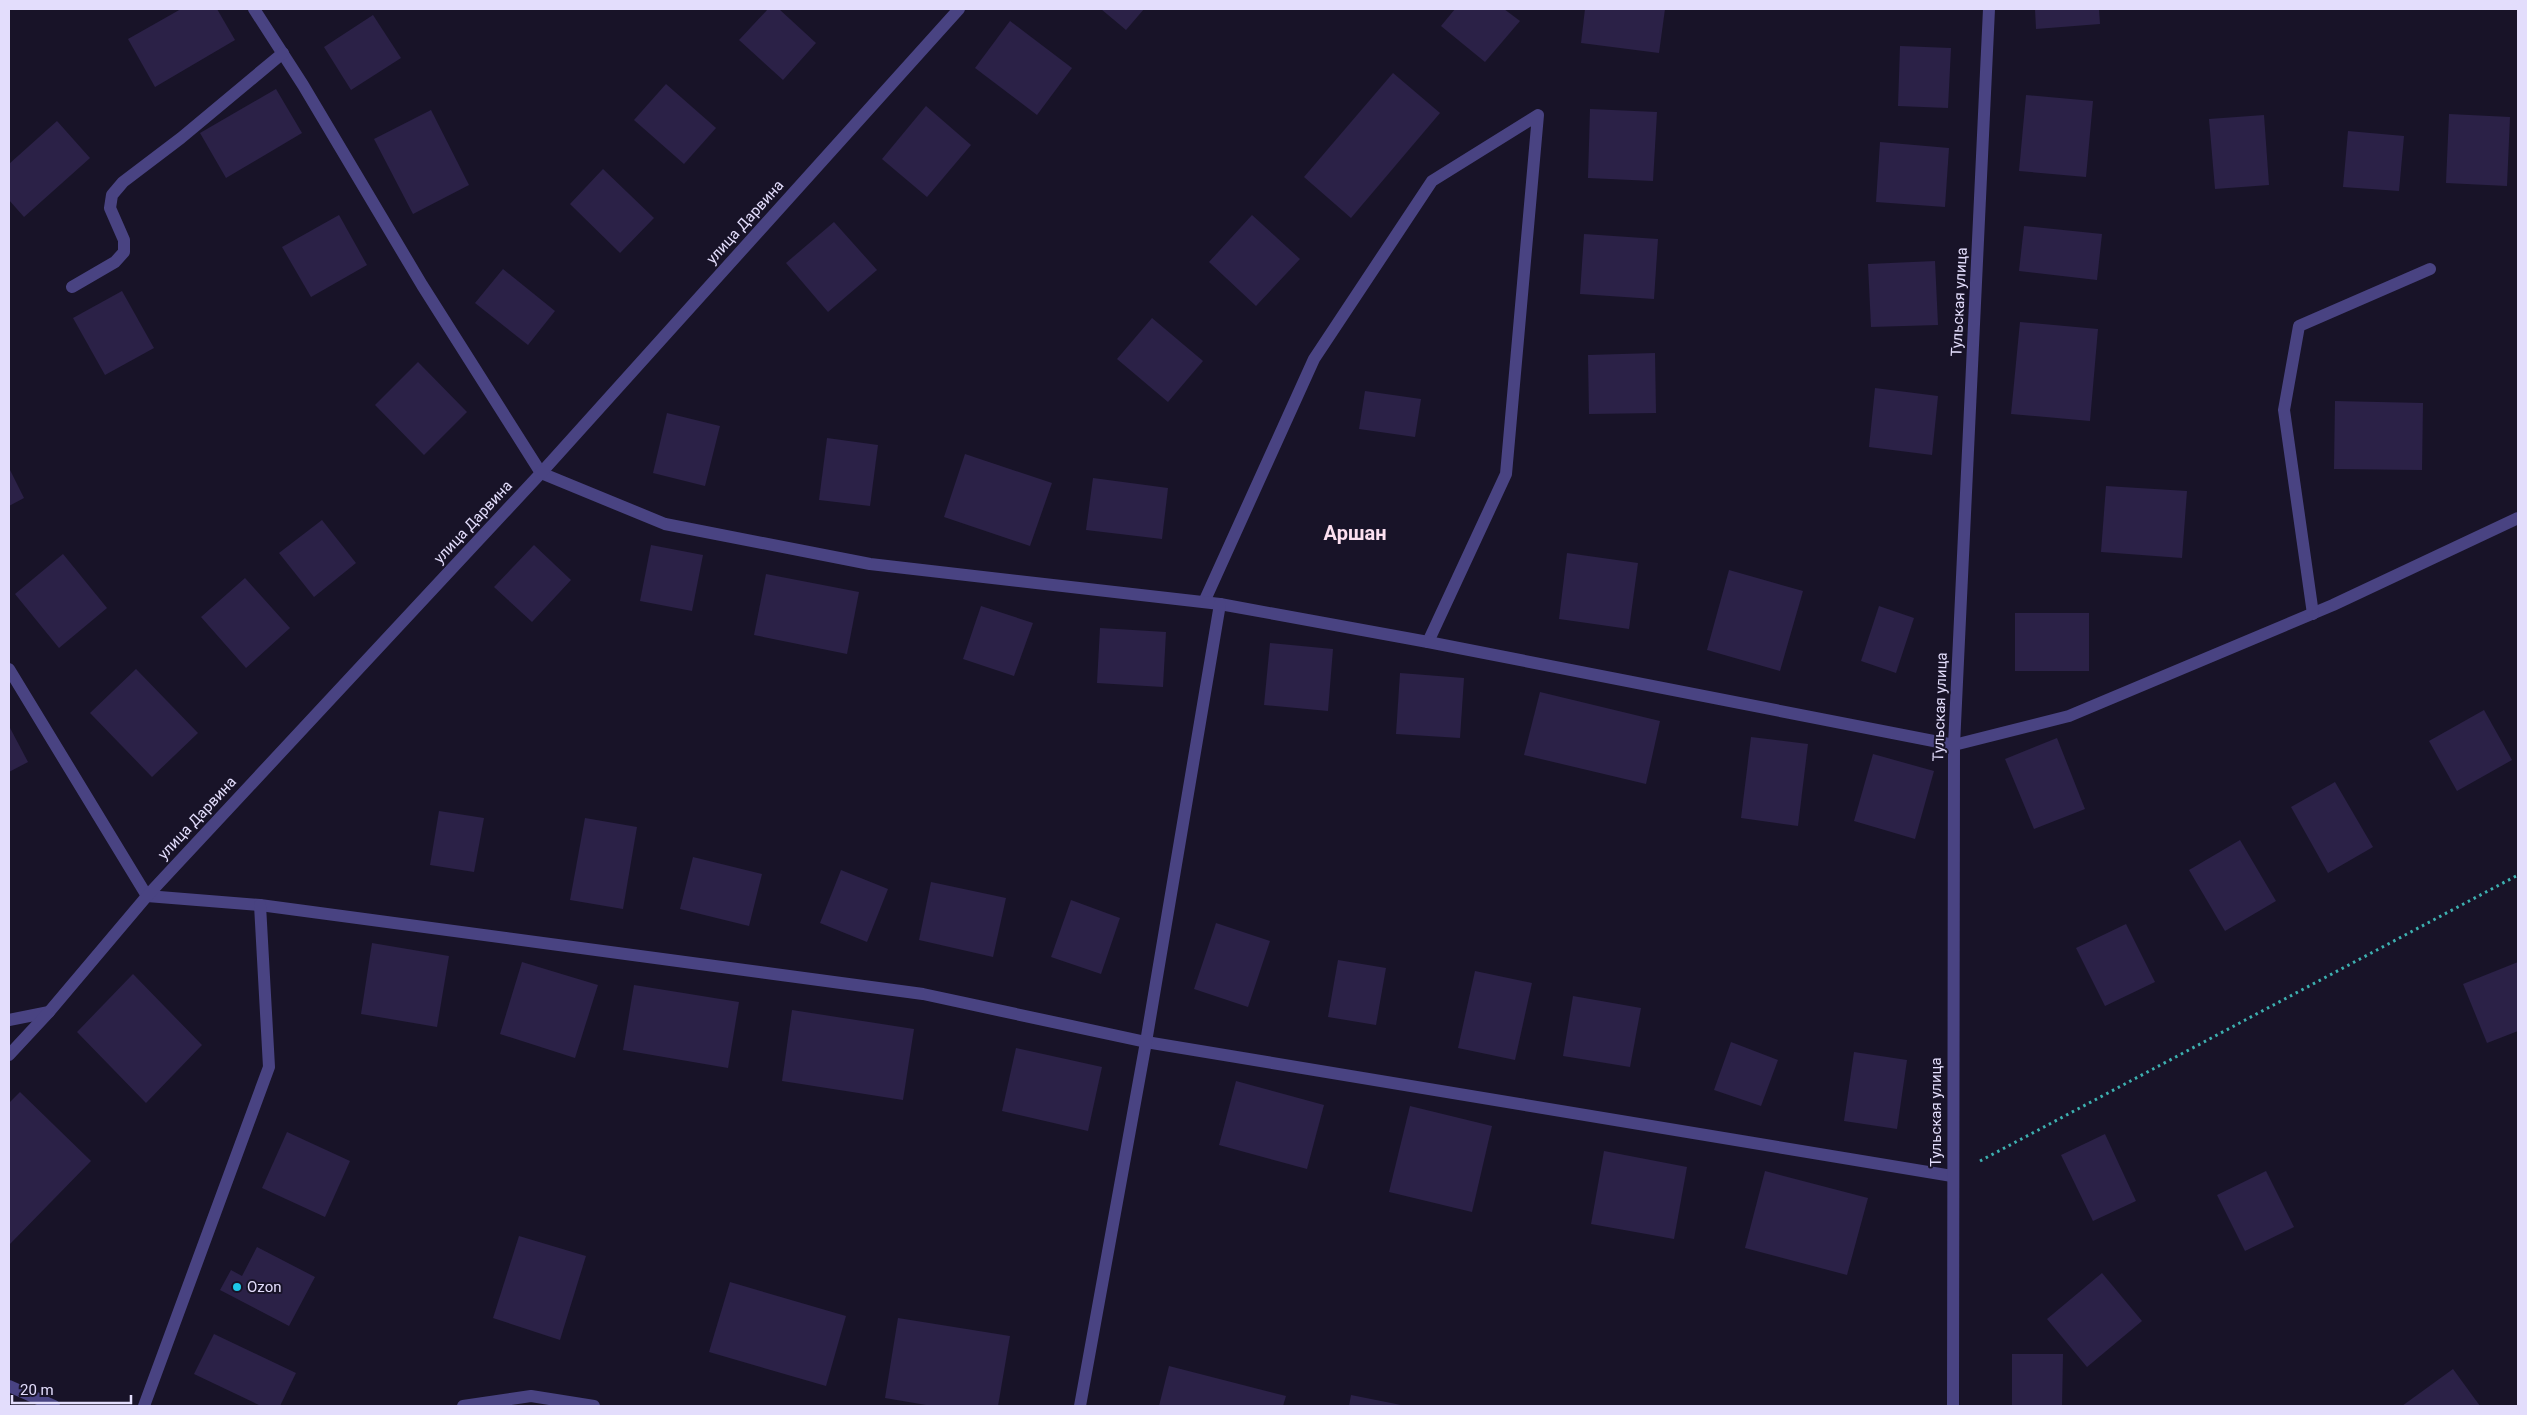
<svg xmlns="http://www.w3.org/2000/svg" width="2527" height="1415" font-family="Roboto,sans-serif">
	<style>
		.building { fill: #2b2147 }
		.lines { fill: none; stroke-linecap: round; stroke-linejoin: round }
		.path { stroke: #3db0b0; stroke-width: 3; stroke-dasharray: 2.5 4; stroke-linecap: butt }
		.service { stroke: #494382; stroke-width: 12 }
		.minor { stroke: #494382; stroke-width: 12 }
		.tertiary { stroke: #494382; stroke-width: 12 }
		.poi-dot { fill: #1dc7e8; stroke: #181328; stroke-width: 2 }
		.labels { text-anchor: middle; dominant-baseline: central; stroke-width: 4; stroke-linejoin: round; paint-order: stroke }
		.street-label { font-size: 15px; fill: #e3ddfc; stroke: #181328 }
		.poi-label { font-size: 15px; fill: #e3ddfc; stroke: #181328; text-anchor: start }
		.district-label { font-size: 20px; font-weight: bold; fill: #fcdff0; stroke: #181328 }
	</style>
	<rect width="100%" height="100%" fill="#181328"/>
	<!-- building -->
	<g class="building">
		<polygon points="181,9 217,9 235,40 155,87 128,39"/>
		<polygon points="768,9 779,9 816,43 783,80 739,40"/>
		<polygon points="1101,9 1144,9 1126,30"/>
		<polygon points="1455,9 1504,9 1520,21 1485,62 1441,26"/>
		<polygon points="1585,9 1665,9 1659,53 1581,43"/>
		<polygon points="2035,9 2099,9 2100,24 2036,29"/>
		<polygon points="373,15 401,58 351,90 324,47"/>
		<polygon points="1010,21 1072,68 1037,115 975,68"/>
		<polygon points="1900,46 1951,48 1948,108 1898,106"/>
		<polygon points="1393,73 1440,113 1351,218 1304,177"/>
		<polygon points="666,84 716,128 684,164 634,120"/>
		<polygon points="276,89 302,133 226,178 200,133"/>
		<polygon points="2026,95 2093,101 2086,177 2019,171"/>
		<polygon points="926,106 971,145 927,197 882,159"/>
		<polygon points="1590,109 1657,112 1653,181 1588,178"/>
		<polygon points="431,110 469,185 413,214 374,139"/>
		<polygon points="2449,114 2510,117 2507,186 2446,183"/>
		<polygon points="2264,115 2269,185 2215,189 2209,119"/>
		<polygon points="57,121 90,158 24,217 9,200 9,164"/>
		<polygon points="2348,131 2404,136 2399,191 2343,187"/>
		<polygon points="1880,142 1949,148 1945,207 1876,202"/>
		<polygon points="603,169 654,218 620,253 570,204"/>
		<polygon points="339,215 367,265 311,297 282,247"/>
		<polygon points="1252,215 1300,259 1256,306 1209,262"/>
		<polygon points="834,222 877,270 828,312 786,263"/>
		<polygon points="2024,226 2102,234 2097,280 2019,271"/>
		<polygon points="1584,234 1658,239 1654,299 1580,294"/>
		<polygon points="1935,261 1938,325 1871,327 1868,264"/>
		<polygon points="503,269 555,311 528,345 475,303"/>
		<polygon points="122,291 154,348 105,375 73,318"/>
		<polygon points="1152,318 1203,361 1168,402 1117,359"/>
		<polygon points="2020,322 2098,329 2090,421 2011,414"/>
		<polygon points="1655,353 1656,413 1589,414 1588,355"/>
		<polygon points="418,362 467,412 424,455 375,405"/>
		<polygon points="1875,388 1938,396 1932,455 1869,447"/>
		<polygon points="1365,391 1421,399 1415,437 1359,429"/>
		<polygon points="2335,401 2423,403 2422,470 2334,469"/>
		<polygon points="667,413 720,426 705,486 653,473"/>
		<polygon points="827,438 878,445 870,506 819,500"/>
		<polygon points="965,454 1052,483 1030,546 944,517"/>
		<polygon points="9,468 24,498 9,506"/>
		<polygon points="1093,478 1168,488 1162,539 1086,530"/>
		<polygon points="2106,486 2187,491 2182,558 2101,552"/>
		<polygon points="322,520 356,563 314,597 279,553"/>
		<polygon points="534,545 571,580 532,622 494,587"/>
		<polygon points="651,545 703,555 692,611 640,601"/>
		<polygon points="1567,553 1638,563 1629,629 1559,619"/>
		<polygon points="63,554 107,608 59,648 15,594"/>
		<polygon points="1729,570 1803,591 1780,671 1707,650"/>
		<polygon points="766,574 859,592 847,654 754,635"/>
		<polygon points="245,578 290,628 246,668 201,617"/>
		<polygon points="981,606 1033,623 1014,676 963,659"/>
		<polygon points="1879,606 1914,618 1896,673 1861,661"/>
		<rect x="2015" y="613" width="74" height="58"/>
		<polygon points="1100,628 1166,632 1163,687 1097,683"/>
		<polygon points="1270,643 1333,649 1328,711 1264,705"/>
		<polygon points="136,669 198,733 152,777 90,713"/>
		<polygon points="1400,673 1464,678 1460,738 1396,734"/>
		<polygon points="1540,692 1660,721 1646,784 1524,755"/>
		<polygon points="2484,710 2512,760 2457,791 2429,741"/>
		<polygon points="9,726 28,762 9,772"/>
		<polygon points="1751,737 1808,744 1798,826 1741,818"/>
		<polygon points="2057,738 2085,809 2034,829 2005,759"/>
		<polygon points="1873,754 1934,771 1915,839 1854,821"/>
		<polygon points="2335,782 2373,847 2328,873 2291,807"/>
		<polygon points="439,811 484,818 474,872 430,865"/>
		<polygon points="585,818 637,827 623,909 570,900"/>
		<polygon points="2240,840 2276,901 2225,931 2189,870"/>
		<polygon points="693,857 762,874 749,926 680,909"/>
		<polygon points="841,870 888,889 867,942 820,923"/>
		<polygon points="931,882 1006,898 993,957 919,940"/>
		<polygon points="1071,900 1120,918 1101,974 1051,957"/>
		<polygon points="1216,923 1270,941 1248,1007 1194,989"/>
		<polygon points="2126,924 2155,982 2105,1006 2076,948"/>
		<polygon points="372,943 449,956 437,1027 361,1014"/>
		<polygon points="1338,960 1386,968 1376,1025 1328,1017"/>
		<polygon points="522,962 598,985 575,1058 500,1034"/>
		<polygon points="2518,962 2518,1031 2487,1043 2463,984"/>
		<polygon points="1475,971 1532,983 1515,1060 1458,1048"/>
		<polygon points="133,974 202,1045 146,1103 77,1032"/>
		<polygon points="634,985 739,1002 728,1068 623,1050"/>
		<polygon points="1573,996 1641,1008 1630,1067 1563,1056"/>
		<polygon points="792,1010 914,1029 903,1100 782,1081"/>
		<polygon points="1731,1042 1778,1060 1761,1106 1714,1090"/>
		<polygon points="1016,1048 1102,1067 1088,1131 1002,1111"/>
		<polygon points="1854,1052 1907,1060 1897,1129 1844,1121"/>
		<polygon points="1236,1081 1324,1105 1307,1169 1219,1145"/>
		<polygon points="20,1092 91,1161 9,1245 9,1103"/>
		<polygon points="1410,1106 1492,1126 1472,1212 1389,1192"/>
		<polygon points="287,1132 350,1161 325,1217 262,1188"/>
		<polygon points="2105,1134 2136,1201 2093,1221 2061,1155"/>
		<polygon points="1604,1151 1687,1167 1674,1239 1591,1224"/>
		<polygon points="1765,1171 1868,1198 1847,1275 1745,1248"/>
		<polygon points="2266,1171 2294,1227 2245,1251 2217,1195"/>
		<polygon points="519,1236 586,1256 560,1340 493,1318"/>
		<polygon points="257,1247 315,1277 289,1326 220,1290 231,1270 242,1276"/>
		<polygon points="2102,1273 2142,1321 2087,1367 2047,1319"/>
		<polygon points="730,1282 846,1316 826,1386 709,1352"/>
		<polygon points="898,1318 1010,1336 998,1406 932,1406 885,1398"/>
		<polygon points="214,1334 296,1373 280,1406 261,1406 194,1374"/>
		<polygon points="2012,1354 2063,1354 2062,1406 2012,1406"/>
		<polygon points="1169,1366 1286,1396 1283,1406 1159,1406"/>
		<polygon points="2453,1369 2480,1406 2402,1406"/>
		<polygon points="1351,1395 1401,1405 1401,1406 1349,1406"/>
	</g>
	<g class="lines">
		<!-- path -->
		<polyline class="path" points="1980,1161 2518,875"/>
		<!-- service -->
		<g class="service">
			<polyline points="1204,602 1314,359 1432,181 1538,115 1506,474 1428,642"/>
			<polyline points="147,896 260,905 923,994 1146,1042 1952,1176"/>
			<polyline points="144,1406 269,1067 260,905"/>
		</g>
		<!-- minor -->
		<g class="minor">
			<polyline points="254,9 303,85 422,285 541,473 665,524 870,564 1220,604 1428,642 1954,745 2069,716 2333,605 2518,518"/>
			<polyline points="72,287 115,262 124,252 124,240 110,208 112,195 123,182 181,138 283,53"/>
			<polyline points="2313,614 2284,410 2299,326 2430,269"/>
			<polyline points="9,669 147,896"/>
			<polyline points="9,1020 49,1012"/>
			<polyline points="9,1386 54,1406"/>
			<polyline points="463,1406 531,1396 594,1406"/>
			<polyline points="1080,1406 1146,1042 1220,604"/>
			<polyline points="1953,1406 1954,745 1989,9"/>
		</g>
		<!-- tertiary -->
		<polyline class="tertiary" points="9,1055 49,1012 147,896 541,473 959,9"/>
	</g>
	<!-- markers -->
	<circle class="poi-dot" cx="237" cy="1287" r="5"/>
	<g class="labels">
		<!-- street labels -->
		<g class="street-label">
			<text transform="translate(745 222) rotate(-48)">улица Дарвина</text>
			<text transform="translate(1959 302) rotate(-87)">Тульская улица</text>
			<text transform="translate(473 522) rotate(-47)">улица Дарвина</text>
			<text transform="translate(1940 707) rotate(-88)">Тульская улица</text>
			<text transform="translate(197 818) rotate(-47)">улица Дарвина</text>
			<text transform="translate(1936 1112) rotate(-90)">Тульская улица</text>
		</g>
		<!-- poi labels -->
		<g class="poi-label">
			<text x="247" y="1287">Ozon</text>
		</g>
		<!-- district labels -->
		<g class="district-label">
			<text x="1355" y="533">Аршан</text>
		</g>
	</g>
	<!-- border -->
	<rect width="2527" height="1415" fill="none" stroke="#e3ddfc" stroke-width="20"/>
	<!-- scale -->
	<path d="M12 1395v8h119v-8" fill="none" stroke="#e3ddfc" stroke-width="2.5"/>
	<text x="20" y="1395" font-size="15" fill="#e3ddfc" stroke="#181328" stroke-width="4" paint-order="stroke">20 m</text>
</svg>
